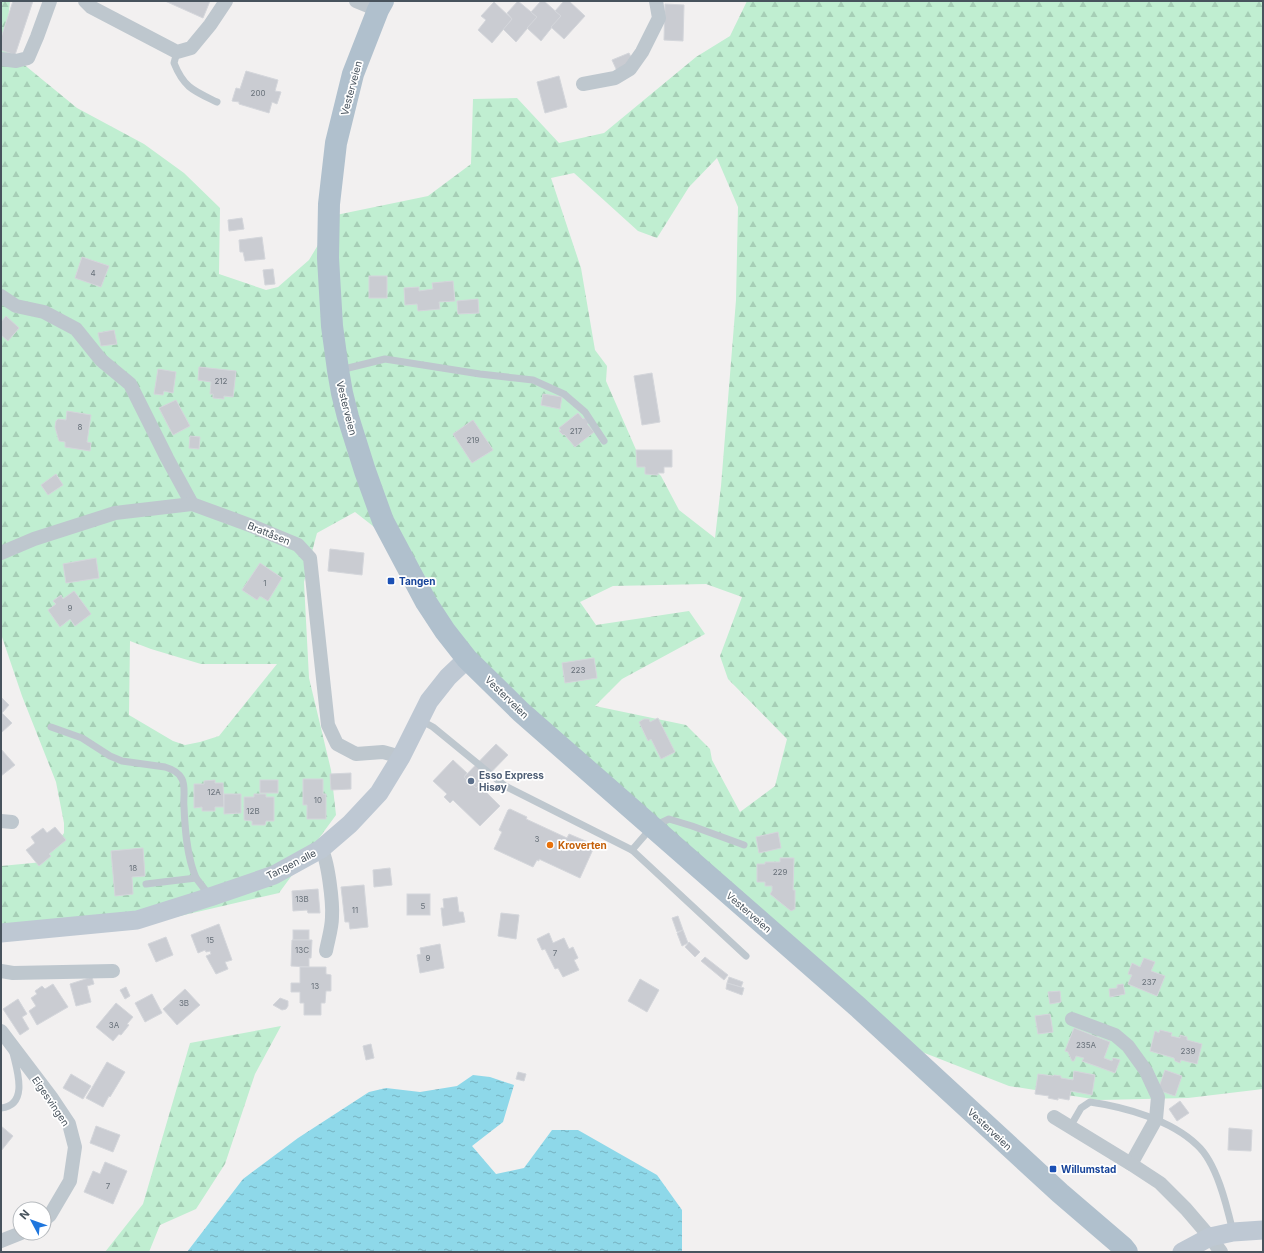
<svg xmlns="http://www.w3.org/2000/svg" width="1264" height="1253" font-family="Inter,sans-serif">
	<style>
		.forest { fill: url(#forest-firs); fill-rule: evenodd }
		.water { fill: url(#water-ripples) }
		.building { fill: #caccd2; stroke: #d4d6db }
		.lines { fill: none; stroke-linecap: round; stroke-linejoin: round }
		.lane { stroke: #bec7ce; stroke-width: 7 }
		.street { stroke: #bec7ce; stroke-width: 14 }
		.secondary { stroke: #bec8d3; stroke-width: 19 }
		.primary { stroke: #b0c0cd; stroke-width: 22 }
		.transit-dot { fill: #1a4fb4; stroke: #fff; stroke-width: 1.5 }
		.service-dot { fill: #5c6f8a; stroke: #fff; stroke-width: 1.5 }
		.food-dot { fill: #e8710a; stroke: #fff; stroke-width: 1.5 }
		.labels { text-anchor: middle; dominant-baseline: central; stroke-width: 3.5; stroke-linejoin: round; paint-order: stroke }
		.number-label { font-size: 8px; fill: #68717a }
		.street-label { font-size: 10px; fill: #48535d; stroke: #fff }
		.transit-label { font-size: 10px; font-weight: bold; fill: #164399; stroke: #fff; text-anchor: start }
		.service-label { font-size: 10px; font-weight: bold; fill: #4e5e75; stroke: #fff; text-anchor: start }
		.food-label { font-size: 10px; font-weight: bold; fill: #c56008; stroke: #fff; text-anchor: start }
	</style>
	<defs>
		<pattern id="forest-firs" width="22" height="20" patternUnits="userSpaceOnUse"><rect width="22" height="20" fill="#c0eed1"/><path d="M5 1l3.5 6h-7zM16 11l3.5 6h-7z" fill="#a6ceb6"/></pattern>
		<pattern id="water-ripples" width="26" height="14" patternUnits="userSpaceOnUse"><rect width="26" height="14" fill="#8ed8e9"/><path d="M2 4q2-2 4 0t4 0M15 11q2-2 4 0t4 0" fill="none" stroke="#76b2c0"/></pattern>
	</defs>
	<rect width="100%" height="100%" fill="#f2f0f0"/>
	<!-- forest -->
	<g class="forest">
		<path d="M1,1H10L5,49L77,108L144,144L184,173L220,208L219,274L266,290L278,287L309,260L336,215L428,196L471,164L473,99L517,98L559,143L604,133L696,57L730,36L747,1H1263V1089L1188,1098L1099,1100L1009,1086L922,1052L845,998L434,618L387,537L355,512L317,533L304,582L309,678L331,770L336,815L279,893L124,929L1,937V866L43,862L64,833V823L56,782L22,696L1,634ZM717,158L738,207L736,300L721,486L715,538L679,510L661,476L637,452L606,381L607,366L595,350L581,268L551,178L574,173L638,231L657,238L689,187ZM706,584L742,597L720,656L728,679L787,739L775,786L740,812L712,760L710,749L686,725L595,706L622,679L705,634L689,611L596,625L580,602L613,586ZM130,641L151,649L201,664H277L219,736L200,742L185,745L173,741L129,715Z"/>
		<polygon points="281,1026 255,1074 225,1164 196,1209 160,1225 149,1252 105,1252 143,1204 190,1043"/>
	</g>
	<!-- water -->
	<polygon class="water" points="473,1075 490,1077 514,1085 503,1122 472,1146 496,1174 524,1168 552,1130 578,1130 657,1175 682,1210 682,1252 187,1252 243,1179 298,1138 369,1092 386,1088 420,1092 457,1086"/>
	<!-- building -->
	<g class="building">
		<polygon points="13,1 33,1 15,55 1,50 1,38"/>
		<polygon points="165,1 210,1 203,18"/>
		<polygon points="518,1 537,17 516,42 503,29 512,19 507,13"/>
		<polygon points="541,1 544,1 561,16 541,41 527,28 537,17 531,12"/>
		<polygon points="564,1 569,1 585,16 564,39 551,27 561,16 555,11"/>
		<polygon points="494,2 512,19 492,43 478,30 486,20 481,16"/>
		<polygon points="665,4 684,5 683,41 664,40"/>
		<polygon points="629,53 634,63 617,71 612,60"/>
		<polygon points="246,71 278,80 275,91 281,92 277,104 272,102 269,113 239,104 239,102 232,101 236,88 240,89"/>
		<polygon points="559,76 567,107 545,113 537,82"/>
		<polygon points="242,218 244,229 229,231 228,220"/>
		<polygon points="262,237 265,259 245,261 243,252 240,252 239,240"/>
		<polygon points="82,257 109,266 101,287 75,278"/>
		<polygon points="273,269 275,284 265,285 263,270"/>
		<rect x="369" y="276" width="18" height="22"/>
		<polygon points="453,281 455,301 439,302 440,309 418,311 417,304 405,305 404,288 419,287 419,291 433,289 432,283"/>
		<polygon points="478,299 479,313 458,314 457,301"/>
		<polygon points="6,316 19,328 8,341 1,335 1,322"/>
		<polygon points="114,330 117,344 101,346 98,333"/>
		<polygon points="199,367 236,371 233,397 224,396 224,399 213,398 213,394 210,394 211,382 198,380"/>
		<polygon points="158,369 176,372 173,393 164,391 163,395 154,394"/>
		<polygon points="652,373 660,422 642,425 634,376"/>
		<polygon points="543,394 562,397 560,409 541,405"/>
		<polygon points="176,400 190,426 173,435 159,408"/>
		<polygon points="67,411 91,415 87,442 91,443 90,451 65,447 65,442 59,441 55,427 56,421 58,419 66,420"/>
		<polygon points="578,413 583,419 585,418 589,423 587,424 594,432 575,447 564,434 563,435 559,431 561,430 559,428"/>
		<polygon points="473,420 493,450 472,463 453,434"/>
		<polygon points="190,436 200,437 199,449 189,448"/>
		<polygon points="636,450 672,450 672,467 664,467 664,473 658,473 658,475 645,474 645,467 637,467"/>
		<polygon points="56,474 63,485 48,495 41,485"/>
		<polygon points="330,549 364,553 362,575 328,571"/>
		<polygon points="96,558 99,578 66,583 63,564"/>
		<polygon points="260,563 282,578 268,601 260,596 257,600 242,590"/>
		<polygon points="74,591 91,614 75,626 70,619 60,627 48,610 56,604 53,601 61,595 63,599"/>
		<polygon points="594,658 597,678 565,683 562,663"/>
		<polygon points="1,697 9,705 2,713 12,723 2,732 1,731"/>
		<polygon points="658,718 675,752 661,759 651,739 648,741 639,722 644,719 649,719 650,722"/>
		<polygon points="496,744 508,755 476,788 464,777"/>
		<polygon points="1,749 15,765 1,776"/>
		<polygon points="453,760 467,773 464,777 476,788 479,785 500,806 480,826 453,800 450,803 444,797 447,794 433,781"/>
		<polygon points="351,773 351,789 331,790 330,774"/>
		<polygon points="303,779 323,779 323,794 326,794 326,819 307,819 307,805 303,805"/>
		<polygon points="215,780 215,783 223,783 224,807 215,807 215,811 202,811 202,807 194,808 194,784 204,784 204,781"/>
		<rect x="260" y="780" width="18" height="13"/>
		<polygon points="224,794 241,794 241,813 224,814"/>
		<polygon points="254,794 266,794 266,797 274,797 274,821 266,821 265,825 252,825 252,821 244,820 244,797 254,797"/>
		<polygon points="510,809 527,817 526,819 567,838 569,834 595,845 580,878 539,859 539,861 537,860 533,867 494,849 502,832 499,830 508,810"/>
		<polygon points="55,827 66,840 49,854 51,856 39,866 26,850 35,843 31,837 43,828 47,833"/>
		<polygon points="778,832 781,848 759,853 756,837"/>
		<polygon points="143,848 145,876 132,877 133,894 115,896 111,851"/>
		<polygon points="780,858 794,858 793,890 795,890 795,909 791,911 770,894 772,891 772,886 765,886 765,882 757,882 757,864 765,864 765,862 780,862"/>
		<polygon points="390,868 392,885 374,887 373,870"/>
		<polygon points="364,885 368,927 350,929 349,922 345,922 341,887"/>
		<polygon points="318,889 320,913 308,913 307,910 293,911 292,891"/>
		<rect x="407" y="894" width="23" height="21"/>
		<polygon points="457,897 459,912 463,912 465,922 443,926 441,908 444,908 443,899"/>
		<polygon points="501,913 519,915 516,939 498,936"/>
		<polygon points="678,916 683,930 677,932 672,918"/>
		<polygon points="219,924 232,960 225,962 228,969 216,974 206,956 211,954 210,951 206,952 205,950 198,953 191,935"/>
		<rect x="293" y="930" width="16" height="10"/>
		<polygon points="683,930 688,943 682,946 677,933"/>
		<polygon points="549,933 553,943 564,938 569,949 573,947 578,958 574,960 579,970 563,977 558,968 555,969 545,949 542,950 537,939"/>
		<polygon points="166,937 173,955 156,962 148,944"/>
		<polygon points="292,940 312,940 311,958 309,958 309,967 291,966"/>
		<polygon points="689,942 700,952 695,957 685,947"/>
		<polygon points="440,944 444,968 420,973 417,955 421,954 420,948"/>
		<polygon points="705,957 728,975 724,980 701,961"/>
		<polygon points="1144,958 1155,962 1151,971 1165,976 1157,996 1128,984 1132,975 1128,974 1132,963 1140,967"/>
		<polygon points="300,967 326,967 326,974 331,975 331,991 326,991 325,1003 321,1003 321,1015 304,1015 304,1003 300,1003 300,992 291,992 291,983 300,983"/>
		<polygon points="92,977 94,984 87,986 91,1002 76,1006 70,984"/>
		<polygon points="729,977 743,982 741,987 727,983"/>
		<polygon points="640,979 659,990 647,1012 628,1001"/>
		<polygon points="727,983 744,988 742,995 726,989"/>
		<polygon points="53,984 68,1007 37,1025 29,1011 36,1006 31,998 37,994 35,991 42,986 45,989"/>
		<polygon points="1123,984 1125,994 1110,997 1109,989 1117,988 1117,985"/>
		<polygon points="126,987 130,996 125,999 120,990"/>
		<polygon points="185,989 200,1005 177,1025 163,1009"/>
		<polygon points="1060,991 1061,1002 1050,1004 1048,992"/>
		<polygon points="152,994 162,1013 145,1022 135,1003"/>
		<polygon points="280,998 288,1001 288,1006 286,1009 282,1010 273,1005"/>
		<polygon points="18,999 27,1014 22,1017 29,1029 20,1035 3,1009"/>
		<polygon points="116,1003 133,1017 127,1024 129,1025 121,1035 119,1034 113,1041 96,1027"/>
		<polygon points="1050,1014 1053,1032 1038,1034 1035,1016"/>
		<polygon points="1074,1028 1110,1042 1104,1058 1112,1061 1113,1058 1120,1060 1115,1073 1082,1061 1084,1058 1076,1056 1074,1061 1072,1061 1068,1052 1065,1051"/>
		<polygon points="1160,1030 1172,1033 1171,1036 1180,1038 1180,1035 1187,1037 1187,1040 1202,1044 1197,1064 1181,1060 1180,1063 1175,1061 1174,1058 1150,1051 1155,1031 1159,1033"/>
		<polygon points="371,1044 374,1058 366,1060 363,1046"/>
		<polygon points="107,1062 125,1072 110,1097 109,1096 103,1107 86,1098"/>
		<polygon points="1165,1070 1182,1076 1175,1096 1158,1090"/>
		<polygon points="1074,1071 1095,1075 1092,1095 1071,1091 1069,1100 1058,1098 1058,1100 1048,1098 1049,1096 1035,1094 1038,1074 1053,1076 1054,1075 1061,1076 1061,1078 1073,1080"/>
		<polygon points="518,1072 526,1074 524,1081 516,1079"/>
		<polygon points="71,1074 91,1086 83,1099 63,1088"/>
		<polygon points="1180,1101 1189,1113 1177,1121 1169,1109"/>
		<polygon points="1,1126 13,1136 1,1151"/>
		<polygon points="96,1126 120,1135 113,1152 90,1143"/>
		<polygon points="1229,1128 1252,1130 1251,1151 1228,1150"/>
		<polygon points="105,1162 127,1171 113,1204 84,1192 93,1171 100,1174"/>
	</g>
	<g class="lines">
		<!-- lane -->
		<g class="lane">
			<path d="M177,52L174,63C184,88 194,91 217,102"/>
			<polyline points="340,370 385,359 480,374 533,380 564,394 585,412 604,441"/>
			<polyline points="420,720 433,727 505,786 632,850 746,956"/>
			<path d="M51,727L82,738L110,756L122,761L165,767C172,769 179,772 182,779C186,787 183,799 184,807C185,831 187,857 196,878"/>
			<polyline points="632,850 652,827 669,819 692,826 744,845"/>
			<polyline points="146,884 196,878 209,895"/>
			<path d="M1,1108C29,1105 17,1070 13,1053"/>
			<path d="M1070,1127L1081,1108L1090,1102C1125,1107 1171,1120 1197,1145C1217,1163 1227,1207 1233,1232"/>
		</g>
		<!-- street -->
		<g class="street">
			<polyline points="85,1 91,7 177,52 191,48 210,25 226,1"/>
			<polyline points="356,1 378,10"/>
			<polyline points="1,59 16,61 28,58 37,37 50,1"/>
			<polyline points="583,84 615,78 630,69 642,52 659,18 656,1"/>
			<polyline points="1,296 16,306 44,312 76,329 101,360 130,384 167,458 192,504"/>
			<polyline points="1,553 34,539 115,513 192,504 252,526 298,545 310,558 328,725 337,744 356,754 383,752 401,757"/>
			<polyline points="1,821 12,822"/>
			<path d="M321,849C328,859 333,903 332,917C332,928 328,940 326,951"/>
			<polyline points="1,971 13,973 113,971"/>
			<polyline points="1072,1019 1115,1035 1128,1046 1146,1071 1158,1097 1156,1119 1131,1164"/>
			<polyline points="1,1031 51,1097 69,1124 75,1147 70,1181 50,1215 44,1220"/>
			<polyline points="1054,1117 1131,1164 1160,1183 1186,1209 1210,1237 1221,1252"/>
			<polyline points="1,1241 21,1233"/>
		</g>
		<!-- secondary -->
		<g class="secondary">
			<polyline points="1,933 137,920 210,897 274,875 321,849 350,824 379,793 401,757 429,701 448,677 467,659"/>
			<polyline points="1182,1252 1210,1237 1233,1232 1263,1230"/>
		</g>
		<!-- primary -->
		<polyline class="primary" points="383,1 378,10 353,74 336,143 329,204 328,258 332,326 338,370 342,393 348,417 365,471 383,521 426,602 445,631 467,659 521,712 858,1007 1060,1193 1123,1247 1127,1252"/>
	</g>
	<!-- markers -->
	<g class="transit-dot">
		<rect x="387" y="577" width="8" height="8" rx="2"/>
		<rect x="1049" y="1165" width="8" height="8" rx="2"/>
	</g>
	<circle class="service-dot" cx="471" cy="781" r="4"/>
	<circle class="food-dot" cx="550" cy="845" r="4"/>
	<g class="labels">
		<!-- number labels -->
		<g class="number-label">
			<text x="258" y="93">200</text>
			<text x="93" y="273">4</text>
			<text x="221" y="381">212</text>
			<text x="80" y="427">8</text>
			<text x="576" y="431">217</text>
			<text x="473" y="440">219</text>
			<text x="265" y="583">1</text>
			<text x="70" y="608">9</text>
			<text x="578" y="670">223</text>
			<text x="214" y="792">12A</text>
			<text x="318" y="800">10</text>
			<text x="253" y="811">12B</text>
			<text x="537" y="839">3</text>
			<text x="133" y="868">18</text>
			<text x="780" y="872">229</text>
			<text x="302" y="899">13B</text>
			<text x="423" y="906">5</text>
			<text x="355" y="910">11</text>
			<text x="210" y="940">15</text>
			<text x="302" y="950">13C</text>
			<text x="555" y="953">7</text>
			<text x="428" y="958">9</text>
			<text x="1149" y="982">237</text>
			<text x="315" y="986">13</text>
			<text x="184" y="1003">3B</text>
			<text x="114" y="1025">3A</text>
			<text x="1086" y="1045">235A</text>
			<text x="1188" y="1051">239</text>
			<text x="108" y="1186">7</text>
		</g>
		<!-- street labels -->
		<g class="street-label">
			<text transform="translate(351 88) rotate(-75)">Vesterveien</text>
			<text transform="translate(347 408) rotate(76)">Vesterveien</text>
			<text transform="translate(269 533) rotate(22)">Brattåsen</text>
			<text transform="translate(507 697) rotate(44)">Vesterveien</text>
			<text transform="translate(291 864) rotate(-27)">Tangen alle</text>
			<text transform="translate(749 912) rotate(41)">Vesterveien</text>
			<text transform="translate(51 1101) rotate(56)">Eigesvingen</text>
			<text transform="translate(990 1129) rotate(43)">Vesterveien</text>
		</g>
		<!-- transit labels -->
		<g class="transit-label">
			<text x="399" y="581">Tangen</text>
			<text x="1061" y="1169">Willumstad</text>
		</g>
		<!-- service labels -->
		<g class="service-label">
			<text x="479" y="775">Esso Express<tspan x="479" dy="12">Hisøy</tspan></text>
		</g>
		<!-- food labels -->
		<g class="food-label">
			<text x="558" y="845">Kroverten</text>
		</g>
	</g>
	<!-- border -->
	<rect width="1264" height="1253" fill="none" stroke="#48535d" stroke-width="4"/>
	<!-- north arrow -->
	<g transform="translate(32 1221) rotate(311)"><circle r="19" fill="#ffffff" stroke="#b6babe"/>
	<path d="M0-3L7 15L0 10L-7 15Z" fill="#1f76dd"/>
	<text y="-6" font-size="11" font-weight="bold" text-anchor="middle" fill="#48535d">N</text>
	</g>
</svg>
